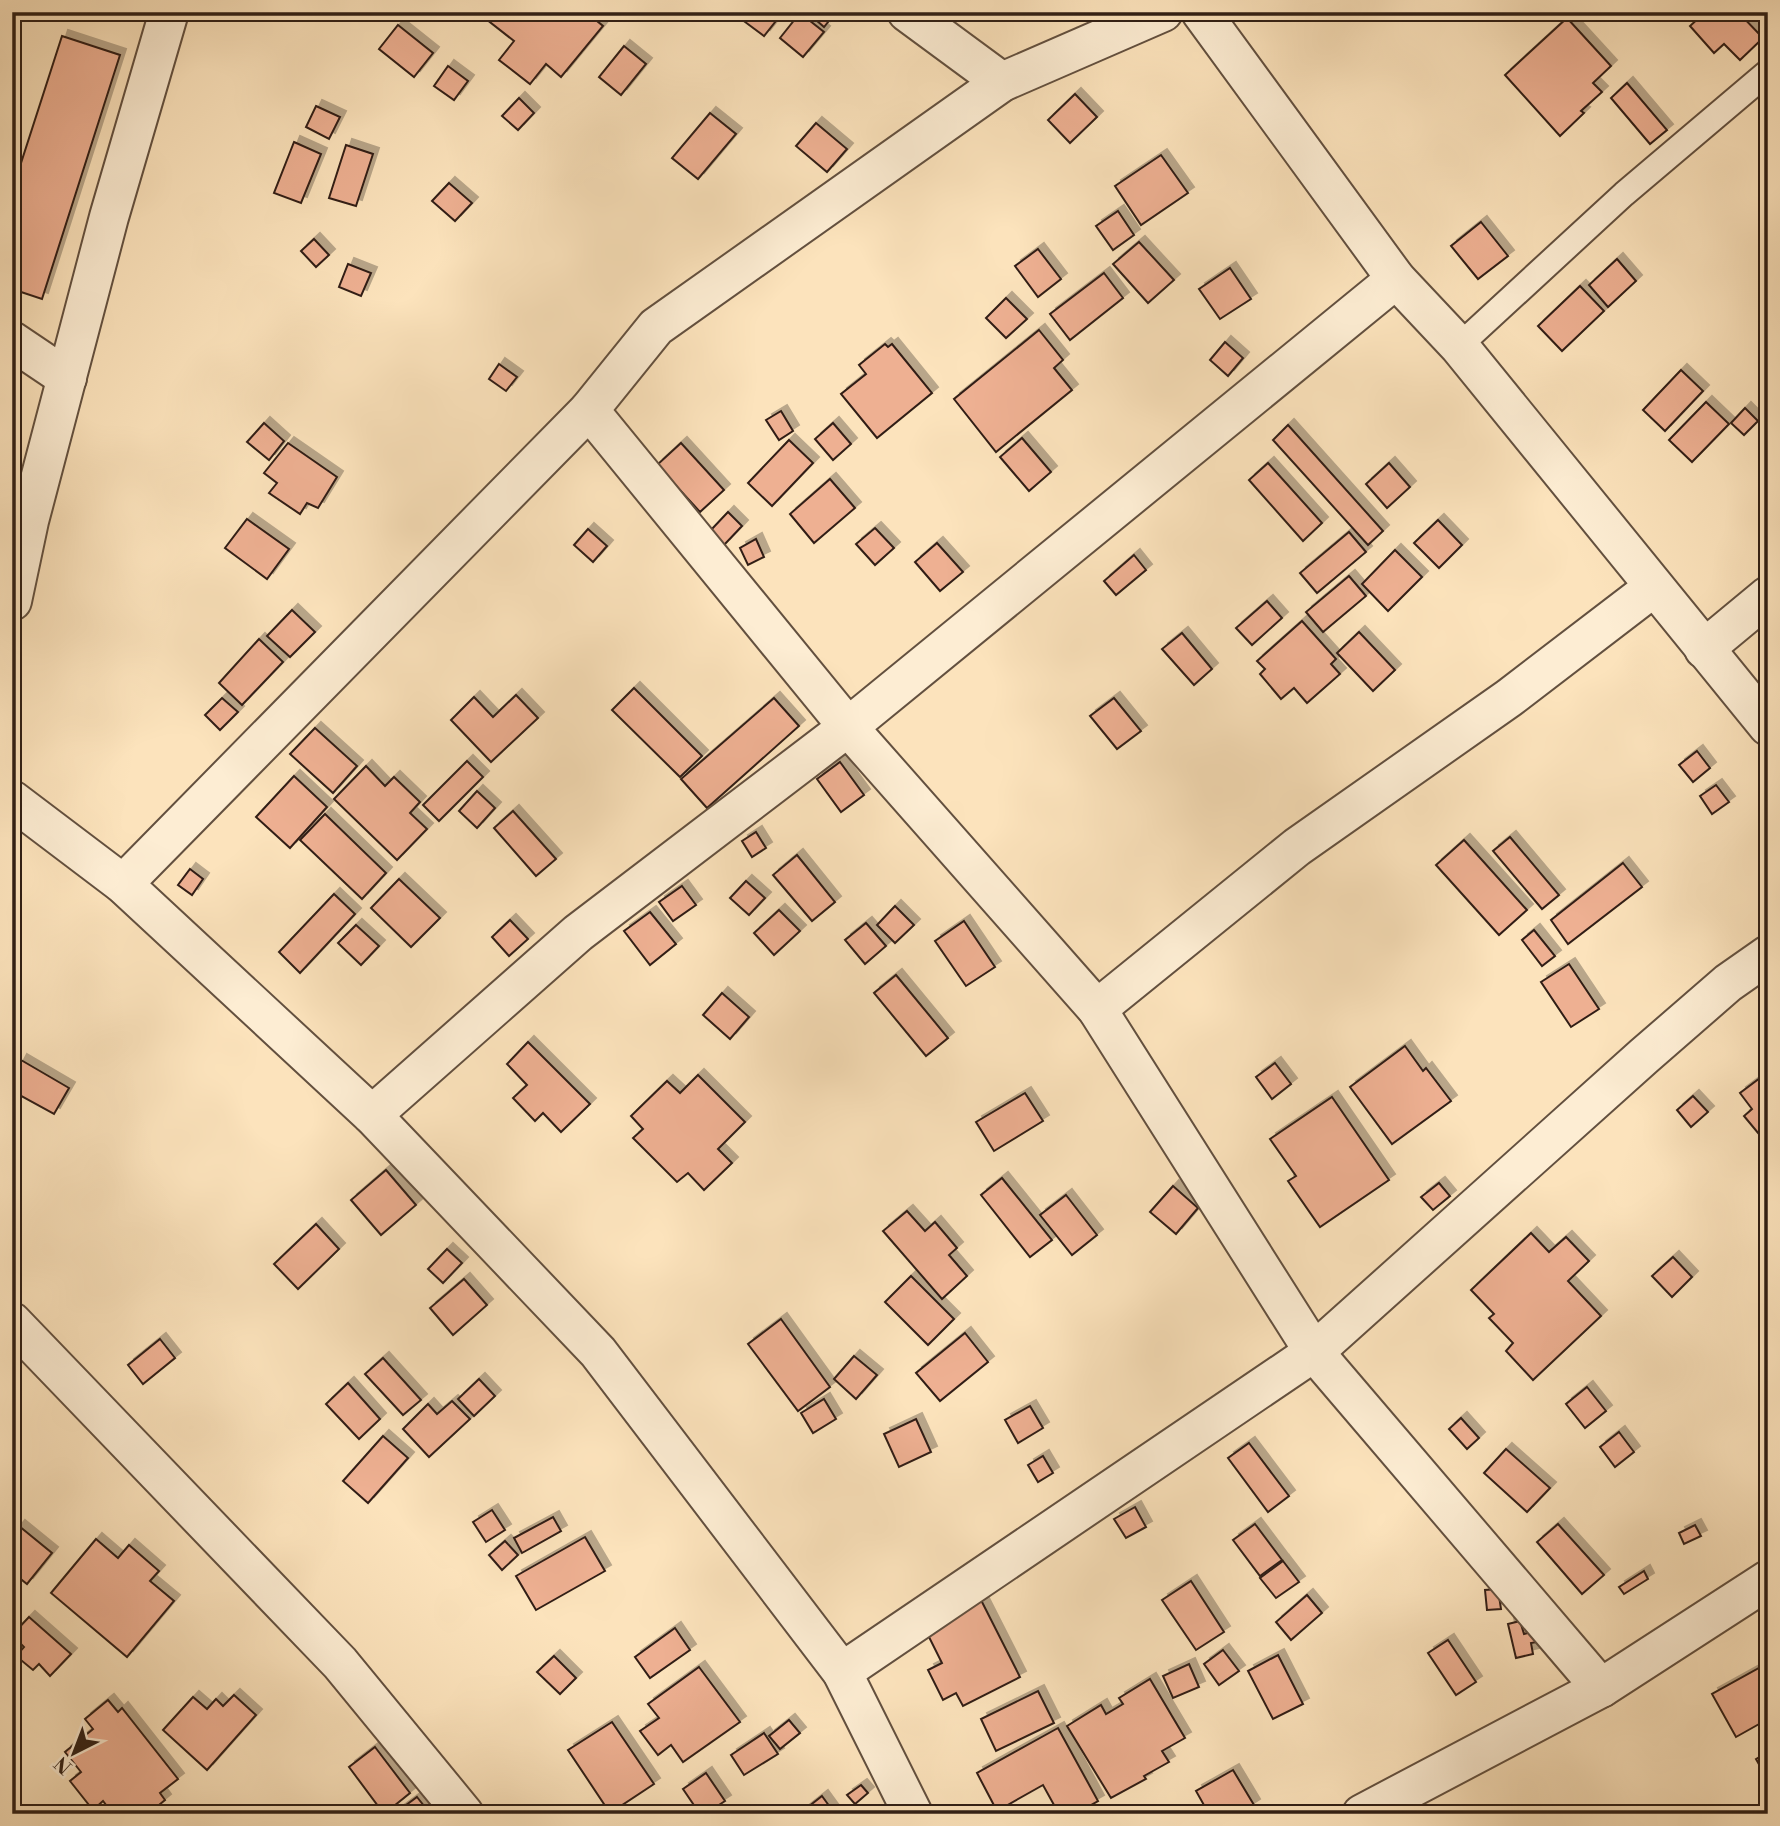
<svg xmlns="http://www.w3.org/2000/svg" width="1780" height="1826" font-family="'Libre Bodoni',serif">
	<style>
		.building { fill: #eeb092; stroke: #301f15; stroke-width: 2; filter: url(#shadow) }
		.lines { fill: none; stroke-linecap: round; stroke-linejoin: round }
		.service-casing { stroke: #63503f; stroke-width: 28 }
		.minor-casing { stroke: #63503f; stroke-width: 42 }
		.tertiary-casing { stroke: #63503f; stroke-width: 42 }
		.service { stroke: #fdedd3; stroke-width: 24 }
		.minor { stroke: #fdedd3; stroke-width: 38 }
		.tertiary { stroke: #fdedd3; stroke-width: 38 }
	</style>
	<defs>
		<filter id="shadow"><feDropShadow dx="6" dy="-6" stdDeviation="0" flood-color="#0004"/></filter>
	</defs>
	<rect width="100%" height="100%" fill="#fce3bc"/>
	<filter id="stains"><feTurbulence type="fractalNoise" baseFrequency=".00286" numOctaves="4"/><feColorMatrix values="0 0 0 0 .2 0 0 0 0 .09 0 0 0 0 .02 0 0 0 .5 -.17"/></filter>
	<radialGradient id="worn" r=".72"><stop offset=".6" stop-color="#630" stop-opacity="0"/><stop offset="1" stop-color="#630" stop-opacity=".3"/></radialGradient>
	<!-- building -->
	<g class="building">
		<polygon points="491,12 586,12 603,26 561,77 546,64 530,84 499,60 514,41 486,19"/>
		<polygon points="741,12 783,12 764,36 737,16"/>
		<polygon points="807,12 836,12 824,27"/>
		<polygon points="1700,12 1738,12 1763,38 1740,60 1724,44 1714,53 1690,26 1702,15"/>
		<polygon points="800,13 824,32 803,57 780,38"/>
		<polygon points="1567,18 1611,66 1593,83 1602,92 1581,111 1584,113 1560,136 1505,75"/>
		<polygon points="398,25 433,53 414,77 379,49"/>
		<polygon points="62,36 120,55 42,299 12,289 12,191"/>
		<polygon points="624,46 646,64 621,95 599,77"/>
		<polygon points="448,66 468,81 454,100 434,86"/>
		<polygon points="1627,83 1667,130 1650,144 1611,98"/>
		<polygon points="1075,94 1097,117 1070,143 1048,120"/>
		<polygon points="519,98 534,113 518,130 502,116"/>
		<polygon points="316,106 340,117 329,139 306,127"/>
		<polygon points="710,113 736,134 698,179 672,158"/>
		<polygon points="816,123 847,149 827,172 796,146"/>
		<polygon points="294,142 321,154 301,203 274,193"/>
		<polygon points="346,145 373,154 356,206 329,198"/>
		<polygon points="1161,155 1188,193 1141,225 1115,186"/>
		<polygon points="449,183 472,203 455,221 432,201"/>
		<polygon points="1118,211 1134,235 1113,250 1096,226"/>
		<polygon points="1481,222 1508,256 1478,279 1451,246"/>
		<polygon points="314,239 329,255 316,267 301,251"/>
		<polygon points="1139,242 1174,280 1148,303 1113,264"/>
		<polygon points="1038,249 1061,279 1038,297 1015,266"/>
		<polygon points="1617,259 1636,281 1608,307 1589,285"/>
		<polygon points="348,264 371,273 361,296 339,287"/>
		<polygon points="1230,268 1251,299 1220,319 1199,289"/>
		<polygon points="1104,273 1123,298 1070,340 1050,314"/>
		<polygon points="1580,286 1604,311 1562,351 1538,326"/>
		<polygon points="1006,298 1027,319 1006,338 986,318"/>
		<polygon points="1039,330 1063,360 1054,368 1072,390 996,452 954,399"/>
		<polygon points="1225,342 1243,358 1228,376 1210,360"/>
		<polygon points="885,344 888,347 892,344 932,393 877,438 841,394 866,374 859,365"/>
		<polygon points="499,364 517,377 506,391 489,379"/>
		<polygon points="1681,370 1703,391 1665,431 1643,410"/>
		<polygon points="1706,402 1729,424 1692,462 1669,440"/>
		<polygon points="1745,408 1758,421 1744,435 1731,423"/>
		<polygon points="781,411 793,431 779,440 766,420"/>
		<polygon points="264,423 284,441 269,460 247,442"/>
		<polygon points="833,423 851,444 833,460 815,439"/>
		<polygon points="1288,425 1383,531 1368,545 1273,440"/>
		<polygon points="1022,438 1051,472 1029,491 1000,457"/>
		<polygon points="789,440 813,463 772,506 748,483"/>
		<polygon points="288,443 337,477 318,508 307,503 300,514 269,493 277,483 264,473"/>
		<polygon points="681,443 724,490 700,512 657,465"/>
		<polygon points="1268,463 1322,523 1303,541 1249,480"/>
		<polygon points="1389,463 1410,487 1387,508 1366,484"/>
		<polygon points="830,479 855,508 814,543 790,514"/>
		<polygon points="728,512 742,526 724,545 710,531"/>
		<polygon points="247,519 289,549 267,579 225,548"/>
		<polygon points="1438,520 1462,545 1439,568 1414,543"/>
		<polygon points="875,528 894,548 875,565 856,544"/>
		<polygon points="588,529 607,546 593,562 574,545"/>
		<polygon points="1349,532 1366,552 1317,593 1300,573"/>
		<polygon points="756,539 764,557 748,565 740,548"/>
		<polygon points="937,543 963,572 940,591 915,562"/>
		<polygon points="1395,550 1422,577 1388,611 1362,584"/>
		<polygon points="1134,555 1146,570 1116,595 1104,581"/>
		<polygon points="1349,576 1366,596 1323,632 1306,612"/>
		<polygon points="1267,601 1282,618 1252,645 1236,628"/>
		<polygon points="292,610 315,632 290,657 267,636"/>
		<polygon points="1302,621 1336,659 1331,664 1340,674 1307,703 1294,688 1281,699 1260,674 1265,669 1257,661"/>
		<polygon points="1359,632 1395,670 1373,691 1337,653"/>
		<polygon points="1182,633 1212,669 1194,685 1162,649"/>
		<polygon points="259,639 283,662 242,705 219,683"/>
		<polygon points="634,688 702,756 680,777 612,710"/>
		<polygon points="516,695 538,718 491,762 451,720 474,697 493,717"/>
		<polygon points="222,698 238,712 220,730 205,715"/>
		<polygon points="774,698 799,726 707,808 681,779"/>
		<polygon points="1114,698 1141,731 1117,749 1090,716"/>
		<polygon points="315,728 357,766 333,793 290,754"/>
		<polygon points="1697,751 1710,768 1693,782 1679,765"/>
		<polygon points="467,761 483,777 439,821 423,805"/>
		<polygon points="840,762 864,795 841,812 817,779"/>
		<polygon points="366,766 385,786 394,777 420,802 410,813 427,829 397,860 334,799"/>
		<polygon points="294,776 327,807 290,848 256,817"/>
		<polygon points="1716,785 1729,802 1712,814 1700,796"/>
		<polygon points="477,791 495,808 477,828 459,811"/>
		<polygon points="513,811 556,859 536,876 494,828"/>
		<polygon points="325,814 386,873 362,899 300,840"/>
		<polygon points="756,832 766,848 752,857 742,841"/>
		<polygon points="1510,837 1559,895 1542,909 1493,851"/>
		<polygon points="1464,840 1527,910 1499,935 1436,865"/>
		<polygon points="797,855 835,902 812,921 773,875"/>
		<polygon points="1623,863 1642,887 1568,944 1551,920"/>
		<polygon points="190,869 203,879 192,895 178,885"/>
		<polygon points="399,879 440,918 411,947 371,908"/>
		<polygon points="746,881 765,898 749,915 730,898"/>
		<polygon points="682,886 696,905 673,921 659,902"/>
		<polygon points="334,894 355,914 300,973 279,952"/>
		<polygon points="895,906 914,925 895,943 877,925"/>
		<polygon points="779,910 800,931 774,955 754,933"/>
		<polygon points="650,912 676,944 650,965 624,931"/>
		<polygon points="510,920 528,939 509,956 492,937"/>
		<polygon points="964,921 995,967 966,986 935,941"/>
		<polygon points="866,923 886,946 865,964 845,940"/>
		<polygon points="356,925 379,946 361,965 338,943"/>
		<polygon points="1534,930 1555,956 1542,966 1522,940"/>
		<polygon points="1569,964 1599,1009 1571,1027 1541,982"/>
		<polygon points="896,975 948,1038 926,1056 874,993"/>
		<polygon points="722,993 749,1017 730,1039 703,1015"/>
		<polygon points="528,1042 590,1104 561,1132 543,1113 535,1121 513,1098 527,1085 507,1064"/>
		<polygon points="1405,1046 1423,1071 1426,1068 1451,1101 1392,1144 1350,1087"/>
		<polygon points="21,1060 69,1088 54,1114 12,1091 12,1077"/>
		<polygon points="1275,1063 1291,1084 1272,1099 1256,1077"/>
		<polygon points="1768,1072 1768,1145 1744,1116 1752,1109 1740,1093"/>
		<polygon points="698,1075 745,1122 718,1149 732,1163 704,1190 688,1173 677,1182 633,1138 643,1129 631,1116 667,1081 680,1093"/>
		<polygon points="1025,1093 1043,1121 994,1151 976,1122"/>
		<polygon points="1693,1096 1708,1112 1691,1127 1677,1110"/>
		<polygon points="1332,1097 1389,1180 1320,1227 1288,1181 1296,1176 1270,1139"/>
		<polygon points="386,1170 416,1205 381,1235 351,1200"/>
		<polygon points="1002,1178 1052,1240 1030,1257 981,1195"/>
		<polygon points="1439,1183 1450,1196 1433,1210 1421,1197"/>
		<polygon points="1173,1186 1198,1208 1176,1234 1150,1212"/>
		<polygon points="1066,1195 1097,1235 1072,1255 1040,1215"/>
		<polygon points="907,1211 925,1231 935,1222 957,1248 949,1255 967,1276 942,1299 883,1231"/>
		<polygon points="316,1224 339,1249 298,1289 274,1264"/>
		<polygon points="1531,1233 1549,1252 1566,1237 1589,1261 1568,1281 1601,1316 1533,1380 1506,1351 1513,1343 1489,1318 1494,1314 1471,1290"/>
		<polygon points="447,1249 462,1263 443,1283 428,1269"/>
		<polygon points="1673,1257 1692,1277 1672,1297 1652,1276"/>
		<polygon points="911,1276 954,1319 928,1345 885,1302"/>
		<polygon points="464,1279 487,1305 453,1335 430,1308"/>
		<polygon points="781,1319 830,1387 798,1411 748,1344"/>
		<polygon points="965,1333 988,1362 940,1401 916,1373"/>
		<polygon points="160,1339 175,1358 143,1384 128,1365"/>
		<polygon points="854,1356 877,1375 856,1399 834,1379"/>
		<polygon points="383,1358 421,1400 403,1415 365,1374"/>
		<polygon points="479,1379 495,1396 474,1416 458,1399"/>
		<polygon points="348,1383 380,1419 359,1439 326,1404"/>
		<polygon points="1587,1387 1606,1411 1585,1428 1566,1404"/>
		<polygon points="824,1399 836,1419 813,1433 801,1413"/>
		<polygon points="452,1401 470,1419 429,1457 403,1429 428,1404 437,1414"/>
		<polygon points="1030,1406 1043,1428 1018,1443 1005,1420"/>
		<polygon points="1461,1418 1479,1438 1467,1449 1449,1429"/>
		<polygon points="916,1419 931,1452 899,1467 884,1434"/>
		<polygon points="1619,1432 1634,1452 1615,1467 1600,1447"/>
		<polygon points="383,1436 408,1458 368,1503 343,1481"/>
		<polygon points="1249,1443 1289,1496 1268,1512 1228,1458"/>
		<polygon points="1506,1449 1550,1488 1527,1512 1484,1473"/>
		<polygon points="1043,1456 1053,1473 1038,1482 1028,1465"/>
		<polygon points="1135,1507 1146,1527 1126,1538 1114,1519"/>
		<polygon points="492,1510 505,1530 486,1542 473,1522"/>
		<polygon points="553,1517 561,1531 522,1553 514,1538"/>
		<polygon points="1255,1524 1282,1560 1260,1576 1233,1540"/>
		<polygon points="1558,1524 1604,1575 1582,1594 1537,1542"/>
		<polygon points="1695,1525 1701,1536 1684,1544 1679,1533"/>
		<polygon points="19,1526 52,1553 27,1584 12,1572 12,1535"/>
		<polygon points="585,1537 605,1571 536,1610 516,1576"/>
		<polygon points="96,1539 118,1558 129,1545 159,1571 150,1581 174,1601 127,1657 51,1593"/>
		<polygon points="505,1541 518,1555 502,1570 489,1555"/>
		<polygon points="1283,1561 1299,1582 1276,1598 1260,1578"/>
		<polygon points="1644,1571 1648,1579 1624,1594 1619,1587"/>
		<polygon points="1191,1581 1224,1632 1196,1650 1162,1600"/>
		<polygon points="1498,1589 1501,1609 1487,1610 1485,1590"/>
		<polygon points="1307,1595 1322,1613 1291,1640 1276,1622"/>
		<polygon points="980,1598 1020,1677 963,1706 956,1693 943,1700 928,1670 942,1663 923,1625"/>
		<polygon points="29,1617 71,1654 50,1676 39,1664 33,1670 16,1656 24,1647 12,1635"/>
		<polygon points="1520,1621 1524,1634 1535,1631 1537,1642 1531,1643 1533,1654 1516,1658 1508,1624"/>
		<polygon points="675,1628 690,1650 650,1678 635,1657"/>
		<polygon points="1448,1640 1476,1682 1456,1695 1428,1653"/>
		<polygon points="1223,1650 1239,1671 1219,1685 1204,1664"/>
		<polygon points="1278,1655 1303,1704 1273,1719 1248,1671"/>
		<polygon points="554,1656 576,1678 560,1694 537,1672"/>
		<polygon points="1768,1663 1768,1719 1736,1737 1712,1694"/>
		<polygon points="1189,1664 1199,1687 1173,1698 1163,1676"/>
		<polygon points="699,1667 740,1722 683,1762 671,1745 658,1755 640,1731 659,1718 648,1704"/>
		<polygon points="1150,1679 1185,1738 1162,1751 1169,1762 1144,1776 1146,1779 1111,1798 1067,1726 1101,1705 1106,1714 1123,1704 1119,1698"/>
		<polygon points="1038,1691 1054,1723 996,1751 981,1719"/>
		<polygon points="234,1695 256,1715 207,1770 163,1730 193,1697 207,1709 216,1699 223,1706"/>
		<polygon points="108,1700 118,1712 122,1708 178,1779 160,1793 165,1800 148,1814 143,1814 138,1807 130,1814 113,1814 103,1801 93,1810 70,1781 81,1772 65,1752 93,1729 85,1719"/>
		<polygon points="789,1720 800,1733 780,1749 769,1736"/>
		<polygon points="612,1722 654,1784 610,1813 568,1750"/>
		<polygon points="1058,1728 1098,1801 1075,1814 1059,1814 1043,1785 997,1811 977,1773"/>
		<polygon points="764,1733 778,1754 744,1775 731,1755"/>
		<polygon points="375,1747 410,1793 384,1814 349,1767"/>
		<polygon points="1768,1752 1768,1780 1756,1759"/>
		<polygon points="1233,1770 1254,1805 1240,1814 1209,1814 1196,1791"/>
		<polygon points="706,1773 725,1801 705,1814 700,1814 683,1789"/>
		<polygon points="861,1785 868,1793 855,1804 847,1795"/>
		<polygon points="822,1796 835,1814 805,1814 803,1811"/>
		<polygon points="417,1797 428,1811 425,1814 394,1814"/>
	</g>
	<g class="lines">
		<defs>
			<polyline id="service" points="1459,346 1624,194 1768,72"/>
			<g id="minor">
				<polyline points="907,12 1002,82"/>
				<polyline points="1163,12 1002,82 656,327 589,410 848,727 1097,1009 1314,1352 1601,1688"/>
				<polyline points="1201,12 1396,279 1459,346 1768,726"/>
				<polyline points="12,341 67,378"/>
				<polyline points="1704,649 1768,596"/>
				<polyline points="12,800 123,884 372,1115 598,1352 842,1672 913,1814"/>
				<polyline points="123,884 589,410"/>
				<polyline points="1097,1009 1297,847 1509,698 1654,587"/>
				<polyline points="372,1115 578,933 848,727 1396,279"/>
				<polyline points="12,1322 340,1663 464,1814"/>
				<polyline points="842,1672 1314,1352 1644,1056 1728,983 1768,955"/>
				<polyline points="1362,1814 1601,1688 1768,1580"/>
			</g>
			<polyline id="tertiary" points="12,601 29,521 109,217 169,12"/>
		</defs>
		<!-- service casing -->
		<use href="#service" class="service-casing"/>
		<!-- minor casing -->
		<use href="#minor" class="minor-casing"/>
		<!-- tertiary casing -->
		<use href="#tertiary" class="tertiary-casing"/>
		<!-- service -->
		<use href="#service" class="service"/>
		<!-- minor -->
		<use href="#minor" class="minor"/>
		<!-- tertiary -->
		<use href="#tertiary" class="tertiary"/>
	</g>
	<!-- margin -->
	<rect width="1780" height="1826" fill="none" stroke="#fce3bc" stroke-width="42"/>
	<rect x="14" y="14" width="1752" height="1798" fill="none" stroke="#301f15" stroke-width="3.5"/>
	<rect x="21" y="21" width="1738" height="1784" fill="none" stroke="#301f15" stroke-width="2"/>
	<!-- north arrow -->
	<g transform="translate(74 1753) rotate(222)" stroke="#fdedd3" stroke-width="5" paint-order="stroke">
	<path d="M0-5L12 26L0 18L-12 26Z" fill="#301f15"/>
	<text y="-10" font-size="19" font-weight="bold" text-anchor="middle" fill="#301f15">N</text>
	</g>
	<rect width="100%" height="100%" filter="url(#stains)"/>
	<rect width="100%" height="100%" fill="url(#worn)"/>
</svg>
